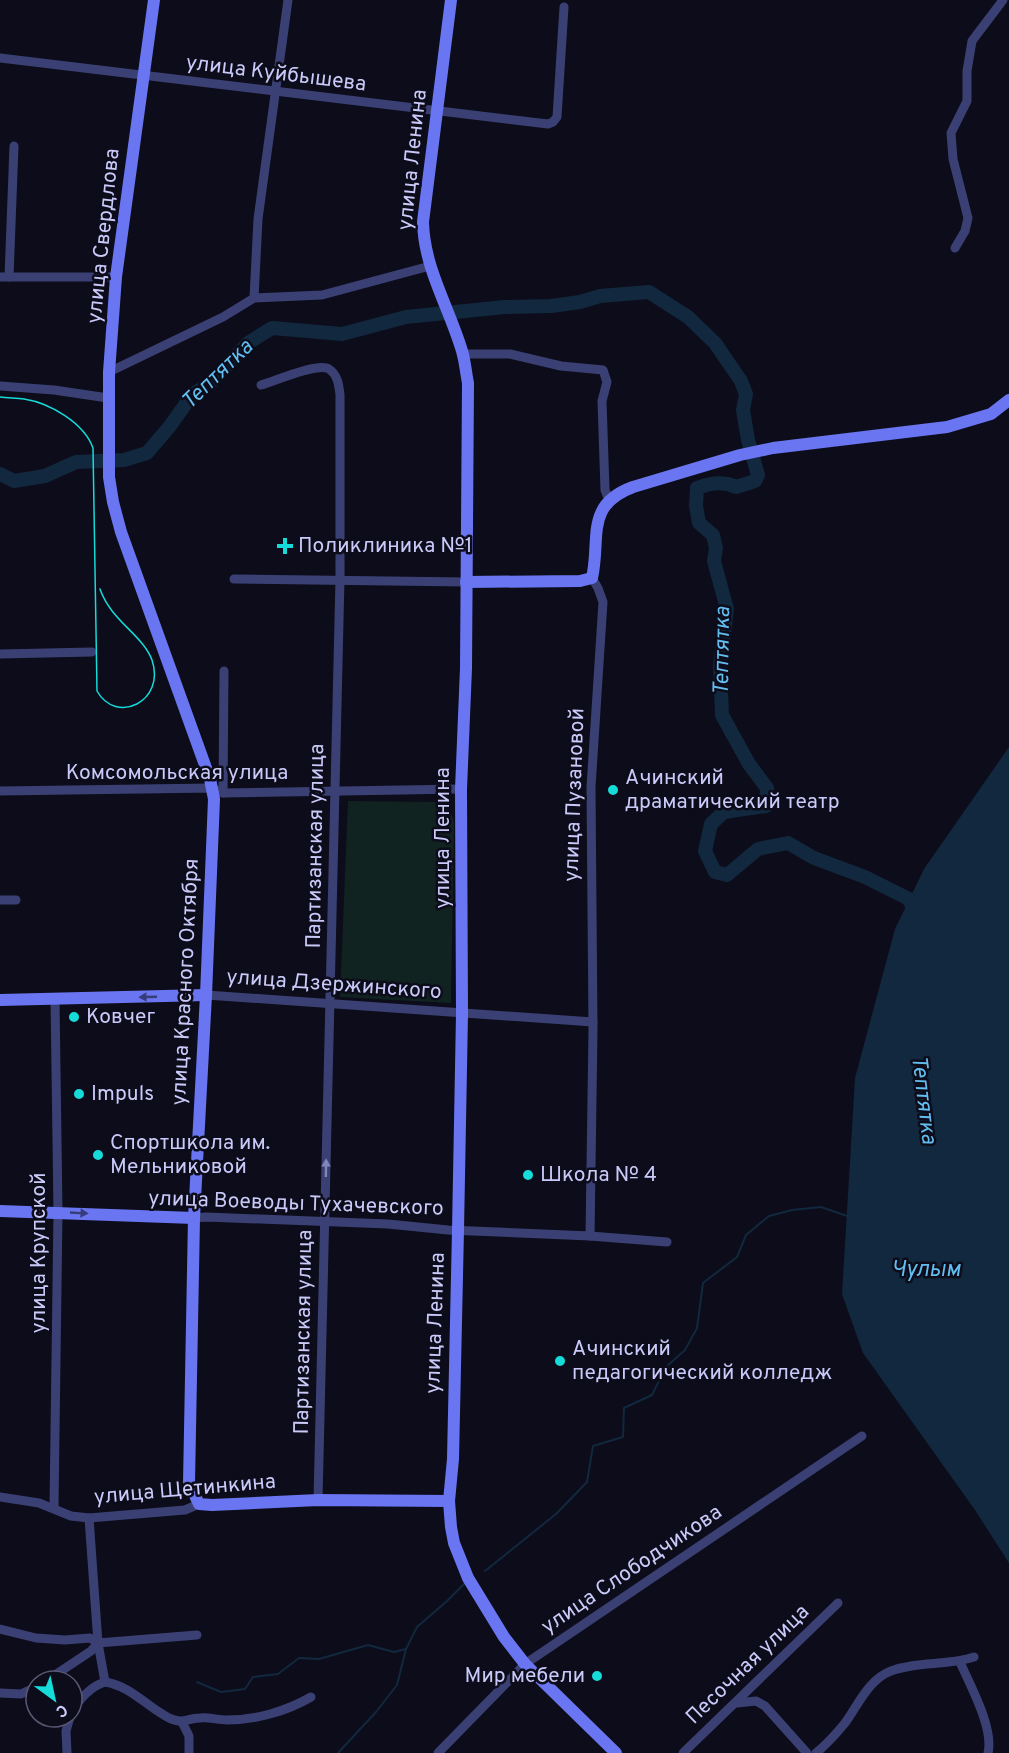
<svg xmlns="http://www.w3.org/2000/svg" width="1009" height="1753" font-family="Overpass,sans-serif">
	<style>
		.green { fill: #102320 }
		.water { fill: #11283e }
		.lines { fill: none; stroke-linecap: round; stroke-linejoin: round }
		.stream { stroke: #11283e; stroke-width: 2 }
		.river { stroke: #11283e; stroke-width: 14 }
		.street { stroke: #3b4074; stroke-width: 9 }
		.secondary { stroke: #6a76f1; stroke-width: 12 }
		.tram { stroke: #15dbd9; stroke-width: 1.5 }
		.oneway { fill: #373c7b }
		.oneway2 { fill: #8285b7 }
		.poi-dot { fill: #15dbd9; stroke: #0d0c1a; stroke-width: 2 }
		.labels { text-anchor: middle; dominant-baseline: central; stroke-width: 5; stroke-linejoin: round; paint-order: stroke }
		.street-label { font-size: 21px; fill: #cacafa; stroke: #0d0c1a }
		.poi-label { font-size: 21px; fill: #cacafa; stroke: #0d0c1a; text-anchor: start }
		.water-label { font-size: 22px; font-style: italic; fill: #62bef0; stroke: #0d0c1a }
	</style>
	<rect width="100%" height="100%" fill="#0d0c1a"/>
	<!-- green -->
	<polygon class="green" points="348,801 439,802 451,812 454,822 451,1003 340,997"/>
	<!-- water -->
	<polygon class="water" points="1009,747 1009,1563 975,1510 863,1353 842,1294 855,1078 895,929 924,869"/>
	<g class="lines">
		<!-- stream -->
		<g class="stream">
			<polyline points="485,1571 556,1514 587,1482 593,1446 623,1437 624,1408 652,1395 666,1367 685,1350 697,1328 703,1283 737,1257 746,1235 769,1216 792,1210 821,1207 847,1216"/>
			<polyline points="197,1682 221,1692 245,1689 253,1677 278,1674 299,1658 319,1659 368,1645 394,1652 406,1649"/>
			<polyline points="338,1753 376,1712 397,1685 406,1649 417,1627 447,1601 464,1584"/>
		</g>
		<!-- river -->
		<path class="river" d="M0,474L14,481L45,476L76,462L124,460L147,453L170,426L192,395L214,380L248,343L272,328L342,334L406,317L505,307L551,306L580,302L600,296L649,292L688,317L715,343L741,381L746,394L743,410L748,440L758,475L755,481L736,487C724,481 710,483 697,488L696,506L699,523L713,535L716,548L714,561L727,609L720,665L722,715L749,764L767,788L766,806L724,812L711,824L705,851L715,872L727,875L758,849L788,843L814,858L865,877L909,899L916,915"/>
		<!-- street -->
		<g class="street">
			<polyline points="0,58 548,124 553,122 557,117 564,7"/>
			<polyline points="955,248 965,231 968,218 953,159 951,133 967,101 967,71 972,41 1003,0"/>
			<polyline points="0,277 116,277"/>
			<polyline points="9,277 14,146"/>
			<polyline points="254,298 258,219 288,0"/>
			<polyline points="463,354 510,354 561,366 603,370 607,382 602,401 605,490 609,500"/>
			<polyline points="109,372 223,317 254,298 322,295 430,266"/>
			<path d="M261,385C275,381 318,362 329,369C338,375 339,386 340,395V579L318,1500"/>
			<polyline points="0,386 54,390 108,398"/>
			<polyline points="234,579 466,582"/>
			<polyline points="0,654 92,652"/>
			<polyline points="0,791 212,788 223,793 461,789"/>
			<polyline points="223,793 224,671"/>
			<polyline points="0,900 16,900"/>
			<polyline points="206,995 593,1022"/>
			<polyline points="194,1218 206,1217 388,1224 448,1230 590,1236 667,1242"/>
			<polyline points="590,1236 593,1029 591,787 603,602 598,588 592,578"/>
			<polyline points="0,1497 39,1503 71,1516 89,1518 185,1510 199,1504"/>
			<polyline points="54,1507 58,1212 55,999"/>
			<polyline points="89,1518 98,1643 105,1682"/>
			<polyline points="0,1629 36,1638 65,1640 90,1638 98,1643 197,1635"/>
			<path d="M960,1662C970,1685 994,1728 988,1753"/>
			<polyline points="46,1681 91,1651 98,1643"/>
			<path d="M105,1682C131,1686 147,1707 169,1718C186,1725 185,1718 200,1718C209,1717 218,1720 227,1720C256,1720 287,1711 311,1697"/>
			<polyline points="0,1693 21,1694 36,1687"/>
			<polyline points="737,1703 756,1701 765,1706 807,1753"/>
			<path d="M72,1713C78,1700 91,1686 105,1682"/>
			<polyline points="182,1722 189,1736 189,1753"/>
			<polyline points="67,1753 66,1731 70,1717"/>
			<polyline points="438,1753 525,1664 862,1436"/>
			<polyline points="683,1753 838,1603"/>
			<path d="M816,1753C827,1744 836,1734 845,1723C858,1705 869,1679 891,1671C918,1661 947,1666 974,1657"/>
		</g>
		<!-- secondary -->
		<g class="secondary">
			<polyline points="154,0 116,277 109,372 109,477 113,502 121,532 210,779 214,799 206,995 194,1218 189,1483 199,1504 212,1505 318,1500 449,1501"/>
			<path d="M451,0L423,222C424,268 449,307 462,351C465,361 466,373 468,383L466,668L461,789L462,1014L458,1230L453,1459L449,1501L451,1527L454,1543L468,1578L504,1637L525,1664L616,1753"/>
			<path d="M466,582L580,581L592,578C601,539 584,505 633,487L740,455L773,448L947,427L991,414L1009,400"/>
			<polyline points="0,1000 206,995"/>
			<polyline points="0,1211 194,1218"/>
		</g>
		<!-- tram -->
		<path class="tram" d="M0,397C8,398 16,398 24,399C50,403 84,423 93,448L97,691C116,725 166,702 152,660C142,634 111,621 100,589"/>
	</g>
	<!-- one-way arrows -->
	<defs><path id="oneway-solid" d="M-6-.8H1V-3.2L6.5 0L1 3.2V.8H-6Z" transform="scale(1.5)"/></defs>
	<g class="oneway">
		<use href="#oneway-solid" transform="translate(148 997) rotate(178)"/>
		<use href="#oneway-solid" transform="translate(79 1213) rotate(3)"/>
	</g>
	<use class="oneway2" href="#oneway-solid" transform="translate(326 1168) rotate(-89)"/>
	<!-- markers -->
	<g class="poi-dot">
		<path d="M282 537h6v6h6v6h-6v6h-6v-6h-6v-6h6z"/>
		<circle cx="613" cy="790" r="6"/>
		<circle cx="74" cy="1017" r="6"/>
		<circle cx="79" cy="1094" r="6"/>
		<circle cx="98" cy="1155" r="6"/>
		<circle cx="528" cy="1175" r="6"/>
		<circle cx="560" cy="1361" r="6"/>
		<circle cx="597" cy="1676" r="6"/>
	</g>
	<g class="labels">
		<!-- street labels -->
		<g class="street-label">
			<text transform="translate(276 74) rotate(7)">улица Куйбышева</text>
			<text transform="translate(413 160) rotate(-84)">улица Ленина</text>
			<text transform="translate(104 236) rotate(-84)">улица Свердлова</text>
			<text x="177" y="773">Комсомольская улица</text>
			<text transform="translate(575 795) rotate(-88)">улица Пузановой</text>
			<text transform="translate(443 838) rotate(-90)">улица Ленина</text>
			<text transform="translate(316 846) rotate(-89)">Партизанская улица</text>
			<text transform="translate(186 982) rotate(-87)">улица Красного Октября</text>
			<text transform="translate(334 985) rotate(4)">улица Дзержинского</text>
			<text transform="translate(296 1204) rotate(2)">улица Воеводы Тухачевского</text>
			<text transform="translate(39 1253) rotate(-90)">улица Крупской</text>
			<text transform="translate(436 1323) rotate(-88)">улица Ленина</text>
			<text transform="translate(304 1332) rotate(-89)">Партизанская улица</text>
			<text transform="translate(185 1490) rotate(-5)">улица Щетинкина</text>
			<text transform="translate(632 1570) rotate(-34)">улица Слободчикова</text>
			<text transform="translate(748 1665) rotate(-44)">Песочная улица</text>
		</g>
		<!-- poi labels -->
		<g class="poi-label">
			<text x="298" y="546">Поликлиника №1</text>
			<text x="625" y="778">Ачинский<tspan x="625" dy="24">драматический театр</tspan></text>
			<text x="86" y="1017">Ковчег</text>
			<text x="91" y="1094">Impuls</text>
			<text x="110" y="1143">Спортшкола им.<tspan x="110" dy="24">Мельниковой</tspan></text>
			<text x="540" y="1175">Школа № 4</text>
			<text x="572" y="1349">Ачинский<tspan x="572" dy="24">педагогический колледж</tspan></text>
			<text x="585" y="1676" text-anchor="end">Мир мебели</text>
		</g>
		<!-- water labels -->
		<g class="water-label">
			<text transform="translate(218 375) rotate(-44)">Тептятка</text>
			<text transform="translate(723 651) rotate(-89)">Тептятка</text>
			<text transform="translate(923 1100) rotate(83)">Тептятка</text>
			<text x="926" y="1270">Чулым</text>
		</g>
	</g>
	<!-- north arrow -->
	<g transform="translate(54 1699) rotate(147)"><circle r="28" fill="#0d0c1a" stroke="#595874" stroke-width="1.5"/>
	<path d="M0-4.5L10 22L0 15L-10 22Z" fill="#15dbd9"/>
	<text y="-9" font-size="16" font-weight="bold" text-anchor="middle" fill="#cacafa">С</text>
	</g>
</svg>
